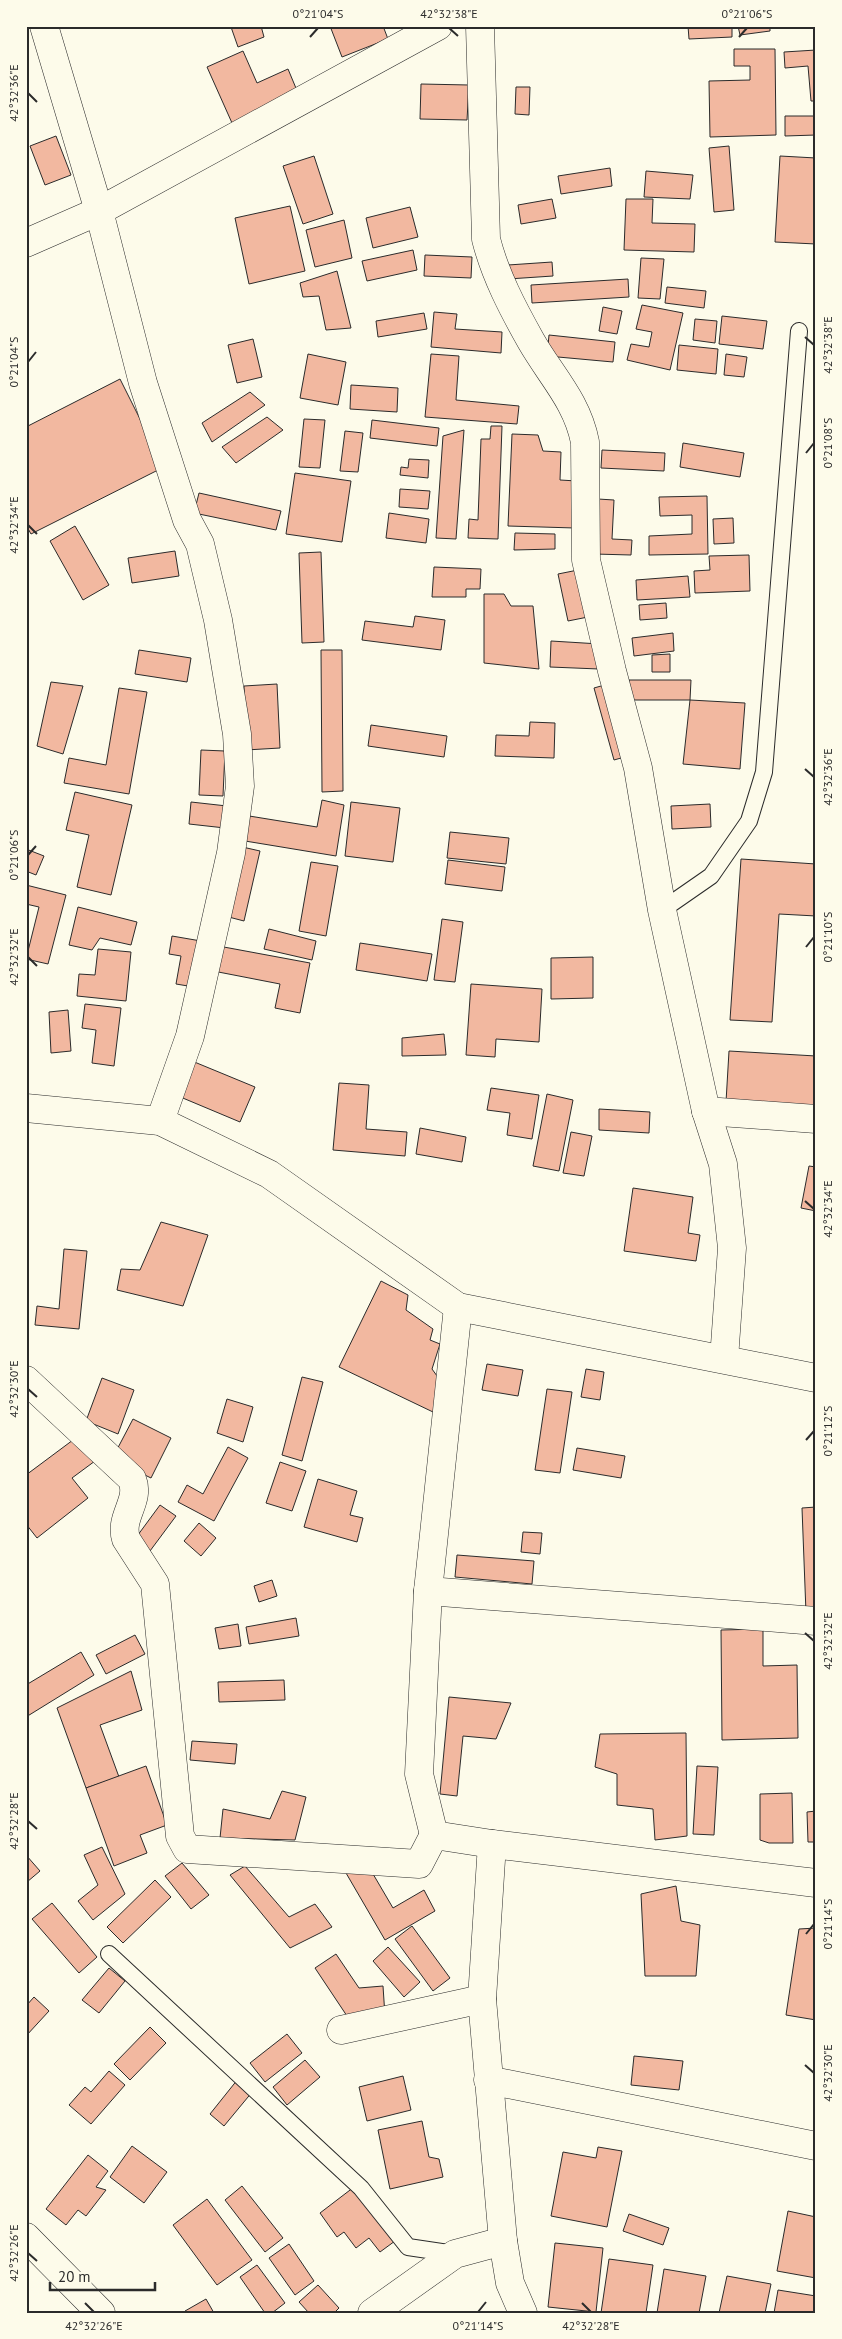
<svg xmlns="http://www.w3.org/2000/svg" width="842" height="2339" font-family="'PT Sans',sans-serif">
	<style>
		.building { fill: #f2b8a0; stroke: #2b2b2b }
		.lines { fill: none; stroke-linecap: round; stroke-linejoin: round }
		.service-casing { stroke: #2b2b2b; stroke-width: 18 }
		.minor-casing { stroke: #2b2b2b; stroke-width: 29 }
		.tertiary-casing { stroke: #2b2b2b; stroke-width: 29 }
		.service { stroke: #fdfbea; stroke-width: 16 }
		.minor { stroke: #fdfbea; stroke-width: 28 }
		.tertiary { stroke: #fdfbea; stroke-width: 28 }
		.ticks { fill: none; stroke: #2b2b2b; stroke-width: 2 }
		.neatline { fill: none; stroke: #2b2b2b; stroke-width: 2 }
		.ticks-label { font-size: 12px; text-anchor: middle; fill: #2b2b2b }
	</style>
	<rect width="100%" height="100%" fill="#fdfbea"/>
	<!-- building -->
	<g class="building">
		<polygon points="234,26 261,26 264,37 238,47 231,27"/>
		<polygon points="330,26 383,26 388,39 342,57"/>
		<polygon points="688,26 732,26 732,37 689,39"/>
		<polygon points="738,26 770,26 770,31 740,35"/>
		<polygon points="734,49 775,49 776,135 710,137 709,81 750,80 750,66 734,66"/>
		<polygon points="816,50 816,101 811,101 808,66 785,68 784,52"/>
		<polygon points="243,51 257,83 288,69 298,93 232,123 207,67"/>
		<polygon points="421,84 469,85 467,120 420,119"/>
		<polygon points="516,87 530,87 529,115 515,114"/>
		<polygon points="785,116 816,116 816,135 785,136"/>
		<polygon points="56,136 71,175 45,185 30,146"/>
		<polygon points="729,146 734,210 714,212 709,148"/>
		<polygon points="314,156 333,214 303,224 283,166"/>
		<polygon points="780,156 816,158 816,244 775,242"/>
		<polygon points="610,168 612,186 561,194 558,176"/>
		<polygon points="646,171 693,175 690,199 644,197"/>
		<polygon points="552,199 556,218 521,224 518,205"/>
		<polygon points="626,199 653,199 652,223 695,224 694,252 624,250"/>
		<polygon points="290,206 305,271 249,284 235,218"/>
		<polygon points="410,207 418,237 373,248 366,218"/>
		<polygon points="344,220 352,258 315,267 306,230"/>
		<polygon points="413,250 417,270 367,281 362,261"/>
		<polygon points="425,255 472,257 471,278 424,276"/>
		<polygon points="641,258 664,259 660,299 638,298"/>
		<polygon points="552,262 553,276 508,279 508,265"/>
		<polygon points="337,271 351,328 326,330 319,296 303,297 300,283"/>
		<polygon points="628,279 629,297 532,303 531,285"/>
		<polygon points="667,287 706,291 704,308 665,303"/>
		<polygon points="642,305 683,313 670,370 627,360 631,344 649,347 652,332 636,329"/>
		<polygon points="603,307 622,311 617,334 599,331"/>
		<polygon points="434,312 457,314 455,329 502,332 501,353 431,347"/>
		<polygon points="424,313 427,329 378,337 376,321"/>
		<polygon points="722,316 767,321 763,349 719,344"/>
		<polygon points="695,319 717,321 715,343 693,340"/>
		<polygon points="549,335 615,342 613,362 547,356"/>
		<polygon points="253,339 262,377 237,383 228,345"/>
		<polygon points="679,345 718,349 716,374 677,370"/>
		<polygon points="308,354 346,362 338,405 300,398"/>
		<polygon points="431,354 459,356 456,400 519,406 517,424 425,417"/>
		<polygon points="726,354 747,357 744,377 724,375"/>
		<polygon points="120,379 164,467 31,534 26,525 26,427"/>
		<polygon points="351,385 398,388 397,412 350,409"/>
		<polygon points="250,392 265,405 212,442 202,423"/>
		<polygon points="267,417 283,430 236,463 222,447"/>
		<polygon points="304,419 325,420 320,468 299,467"/>
		<polygon points="372,420 439,428 437,446 370,438"/>
		<polygon points="491,426 502,426 498,539 468,538 469,519 478,520 481,439 490,439"/>
		<polygon points="464,430 456,539 436,538 443,436"/>
		<polygon points="345,431 363,433 358,472 340,471"/>
		<polygon points="512,434 538,435 543,451 561,452 560,480 577,481 575,528 508,526"/>
		<polygon points="683,443 744,453 740,477 680,467"/>
		<polygon points="602,450 665,453 664,471 601,468"/>
		<polygon points="409,459 429,460 428,478 400,475 401,467 408,468"/>
		<polygon points="295,473 351,481 342,542 286,534"/>
		<polygon points="400,489 430,491 428,509 399,507"/>
		<polygon points="199,493 281,511 276,530 194,513"/>
		<polygon points="707,496 708,554 649,555 649,536 692,534 692,515 660,516 659,497"/>
		<polygon points="598,499 614,500 612,539 632,540 631,555 594,554"/>
		<polygon points="389,513 429,519 426,543 386,538"/>
		<polygon points="733,518 734,543 714,544 713,519"/>
		<polygon points="75,526 109,585 83,600 50,541"/>
		<polygon points="515,533 555,534 555,549 514,550"/>
		<polygon points="175,551 179,576 132,583 128,558"/>
		<polygon points="321,552 324,642 302,643 299,553"/>
		<polygon points="749,555 750,591 695,593 694,571 710,570 709,556"/>
		<polygon points="434,567 481,569 480,589 466,589 466,597 432,597"/>
		<polygon points="578,570 588,617 568,621 558,574"/>
		<polygon points="688,576 690,597 637,600 636,580"/>
		<polygon points="484,594 504,594 511,606 533,606 539,669 484,663"/>
		<polygon points="666,603 667,618 640,620 639,605"/>
		<polygon points="415,616 445,620 441,650 362,640 365,621 413,627"/>
		<polygon points="673,633 674,651 634,656 632,638"/>
		<polygon points="551,641 600,644 599,669 550,667"/>
		<polygon points="139,650 191,658 187,682 135,674"/>
		<polygon points="321,650 342,650 343,791 322,792"/>
		<polygon points="670,654 670,672 652,672 652,655"/>
		<polygon points="629,680 691,680 690,700 629,700"/>
		<polygon points="51,682 83,686 63,754 37,746"/>
		<polygon points="277,684 280,748 246,750 244,686"/>
		<polygon points="608,684 628,756 614,760 594,688"/>
		<polygon points="119,688 147,692 129,794 64,783 69,758 106,765"/>
		<polygon points="690,700 745,703 740,769 683,764"/>
		<polygon points="530,722 555,723 554,758 495,756 496,735 529,736"/>
		<polygon points="371,725 447,736 444,757 368,746"/>
		<polygon points="201,750 225,751 223,796 199,795"/>
		<polygon points="75,792 132,805 111,895 77,887 89,835 66,830"/>
		<polygon points="322,800 344,805 336,856 239,840 243,815 317,827"/>
		<polygon points="191,802 227,806 225,828 189,824"/>
		<polygon points="351,802 400,808 393,862 345,856"/>
		<polygon points="710,804 711,827 672,829 671,806"/>
		<polygon points="450,832 509,838 506,864 447,858"/>
		<polygon points="238,846 260,851 244,921 221,915"/>
		<polygon points="26,849 44,856 36,875 26,871"/>
		<polygon points="741,859 816,864 816,916 779,914 772,1022 730,1020"/>
		<polygon points="448,860 505,867 502,891 445,884"/>
		<polygon points="311,862 338,866 326,936 299,931"/>
		<polygon points="26,885 66,895 48,964 26,959 39,907 26,904"/>
		<polygon points="78,907 137,922 131,945 100,938 92,950 69,945"/>
		<polygon points="442,919 463,922 455,982 434,980"/>
		<polygon points="269,929 316,941 312,960 264,949"/>
		<polygon points="172,936 201,941 194,987 176,984 181,956 169,954"/>
		<polygon points="360,943 432,954 427,981 356,970"/>
		<polygon points="213,945 310,963 300,1013 275,1008 280,984 208,970"/>
		<polygon points="98,949 131,952 126,1001 77,996 79,974 95,975"/>
		<polygon points="593,957 593,998 551,999 551,958"/>
		<polygon points="471,984 542,989 539,1042 496,1039 495,1057 466,1055"/>
		<polygon points="85,1004 121,1008 114,1066 92,1063 96,1030 82,1028"/>
		<polygon points="68,1010 71,1051 51,1053 49,1012"/>
		<polygon points="444,1034 446,1055 402,1056 402,1038"/>
		<polygon points="729,1051 816,1056 816,1107 726,1102"/>
		<polygon points="192,1061 255,1087 240,1122 178,1096"/>
		<polygon points="339,1083 369,1085 366,1129 407,1132 405,1156 333,1150"/>
		<polygon points="491,1088 539,1095 532,1139 507,1135 510,1113 487,1110"/>
		<polygon points="547,1094 573,1100 559,1171 533,1166"/>
		<polygon points="599,1109 650,1112 649,1133 599,1130"/>
		<polygon points="420,1128 466,1137 462,1162 416,1154"/>
		<polygon points="571,1132 592,1136 584,1176 563,1173"/>
		<polygon points="809,1166 816,1167 816,1211 801,1208"/>
		<polygon points="633,1188 693,1197 688,1233 700,1235 696,1261 624,1251"/>
		<polygon points="161,1222 208,1235 183,1306 117,1290 121,1269 140,1270"/>
		<polygon points="64,1249 87,1251 79,1329 35,1325 37,1306 59,1309"/>
		<polygon points="381,1281 408,1295 406,1310 433,1329 430,1340 440,1344 432,1369 445,1387 433,1412 339,1367"/>
		<polygon points="487,1364 523,1370 518,1396 482,1390"/>
		<polygon points="586,1369 604,1372 600,1400 581,1397"/>
		<polygon points="302,1377 323,1382 302,1461 282,1455"/>
		<polygon points="102,1378 134,1390 118,1434 86,1421"/>
		<polygon points="547,1389 572,1392 560,1473 535,1470"/>
		<polygon points="227,1399 253,1407 243,1442 217,1433"/>
		<polygon points="133,1419 171,1438 151,1478 112,1459"/>
		<polygon points="77,1437 95,1461 72,1478 88,1498 37,1538 26,1524 26,1475"/>
		<polygon points="228,1447 248,1458 214,1521 178,1502 187,1485 203,1494"/>
		<polygon points="577,1448 625,1456 621,1478 573,1470"/>
		<polygon points="280,1462 306,1471 292,1511 266,1503"/>
		<polygon points="318,1479 357,1491 350,1515 363,1518 357,1542 304,1527"/>
		<polygon points="160,1505 176,1516 147,1555 132,1543"/>
		<polygon points="816,1507 816,1612 806,1613 802,1508"/>
		<polygon points="199,1523 216,1538 201,1556 184,1541"/>
		<polygon points="523,1532 542,1533 540,1554 521,1552"/>
		<polygon points="457,1555 534,1561 532,1584 455,1577"/>
		<polygon points="272,1580 277,1596 259,1602 254,1586"/>
		<polygon points="296,1618 299,1636 249,1644 246,1627"/>
		<polygon points="238,1624 241,1646 219,1649 215,1628"/>
		<polygon points="763,1629 763,1666 797,1665 798,1738 722,1740 721,1630"/>
		<polygon points="135,1635 145,1654 106,1674 96,1655"/>
		<polygon points="81,1652 94,1675 26,1717 26,1685"/>
		<polygon points="131,1671 142,1710 100,1725 119,1777 86,1788 57,1708"/>
		<polygon points="284,1680 285,1700 219,1702 218,1682"/>
		<polygon points="449,1697 511,1703 496,1739 463,1736 457,1796 440,1794"/>
		<polygon points="686,1733 687,1836 655,1840 653,1809 617,1805 617,1774 595,1767 600,1734"/>
		<polygon points="192,1741 237,1744 235,1764 190,1760"/>
		<polygon points="146,1766 167,1825 140,1835 147,1853 114,1866 86,1788"/>
		<polygon points="697,1766 718,1767 714,1835 693,1834"/>
		<polygon points="282,1791 306,1797 295,1840 220,1838 223,1809 270,1819"/>
		<polygon points="792,1793 793,1843 769,1843 760,1840 760,1794"/>
		<polygon points="816,1811 816,1842 808,1842 807,1812"/>
		<polygon points="102,1847 125,1894 93,1920 78,1901 98,1885 84,1855"/>
		<polygon points="26,1855 40,1871 27,1882 26,1881"/>
		<polygon points="366,1862 393,1908 424,1890 435,1911 385,1940 346,1873"/>
		<polygon points="182,1863 209,1895 191,1909 165,1876"/>
		<polygon points="245,1866 289,1917 315,1904 332,1927 290,1948 230,1875"/>
		<polygon points="155,1880 171,1897 123,1943 107,1927"/>
		<polygon points="676,1886 681,1921 700,1925 696,1976 645,1976 641,1894"/>
		<polygon points="52,1903 97,1957 79,1973 32,1919"/>
		<polygon points="412,1926 450,1978 433,1991 395,1939"/>
		<polygon points="816,1928 816,2020 786,2015 799,1929"/>
		<polygon points="388,1947 420,1982 404,1997 373,1961"/>
		<polygon points="336,1954 359,1988 383,1986 385,2016 349,2019 315,1968"/>
		<polygon points="109,1968 125,1981 99,2013 82,2000"/>
		<polygon points="34,1997 49,2011 26,2036 26,2006"/>
		<polygon points="150,2027 166,2043 130,2080 114,2064"/>
		<polygon points="287,2034 302,2053 265,2082 250,2063"/>
		<polygon points="634,2056 683,2061 679,2090 631,2085"/>
		<polygon points="305,2060 320,2077 287,2105 273,2087"/>
		<polygon points="109,2071 125,2085 91,2124 69,2105 85,2087 91,2092"/>
		<polygon points="403,2076 411,2110 367,2121 359,2087"/>
		<polygon points="238,2079 253,2091 224,2126 210,2114"/>
		<polygon points="422,2121 429,2157 439,2159 443,2177 390,2189 378,2130"/>
		<polygon points="132,2146 167,2172 144,2203 110,2177"/>
		<polygon points="598,2147 622,2151 607,2227 551,2216 563,2152 596,2158"/>
		<polygon points="88,2155 108,2171 96,2187 106,2190 86,2216 78,2210 66,2225 46,2209"/>
		<polygon points="242,2186 283,2238 265,2252 225,2200"/>
		<polygon points="354,2187 395,2241 380,2252 369,2238 356,2248 344,2232 337,2237 320,2213"/>
		<polygon points="207,2199 252,2260 217,2285 173,2225"/>
		<polygon points="788,2211 816,2217 816,2278 777,2271"/>
		<polygon points="629,2214 669,2228 663,2245 623,2231"/>
		<polygon points="555,2243 603,2248 596,2312 548,2307"/>
		<polygon points="289,2244 314,2281 295,2295 269,2258"/>
		<polygon points="609,2259 653,2265 646,2313 601,2313"/>
		<polygon points="257,2265 285,2303 272,2313 265,2313 240,2277"/>
		<polygon points="664,2269 706,2276 699,2313 657,2313"/>
		<polygon points="727,2276 771,2284 765,2313 719,2313"/>
		<polygon points="318,2285 339,2308 334,2313 309,2313 299,2302"/>
		<polygon points="778,2290 816,2296 816,2313 774,2313"/>
		<polygon points="206,2299 214,2313 186,2313 185,2311"/>
	</g>
	<g class="lines">
		<defs>
			<g id="service">
				<polyline points="662,910 711,876 749,821 764,772 799,331"/>
				<polyline points="109,1954 361,2188 408,2247 455,2254"/>
			</g>
			<g id="minor">
				<polyline points="44,26 99,211 143,383 187,520 200,544 218,620 237,734 240,786 231,853 190,1036 160,1121"/>
				<path d="M480,26L486,239C495,275 513,309 531,341C551,376 577,401 585,442L586,560L612,671L638,768L662,910L706,1111L723,1164L732,1248L724,1359"/>
				<polyline points="26,243 99,211 438,26"/>
				<polyline points="706,1111 816,1119"/>
				<path d="M26,1380L132,1479C141,1501 119,1516 126,1539L155,1584L180,1836L187,1849L419,1864L434,1835L492,1844L816,1883"/>
				<polyline points="428,1591 816,1621"/>
				<polyline points="434,1835 419,1774 428,1591 458,1307"/>
				<polyline points="492,1844 482,1999 503,2241 510,2283 523,2313"/>
				<polyline points="341,2030 482,1999"/>
				<polyline points="488,2080 816,2146"/>
				<polyline points="26,2237 101,2313"/>
				<polyline points="372,2313 455,2254 503,2241"/>
			</g>
			<polyline id="tertiary" points="26,1108 160,1121 269,1174 458,1307 816,1378"/>
		</defs>
		<!-- service casing -->
		<use href="#service" class="service-casing"/>
		<!-- minor casing -->
		<use href="#minor" class="minor-casing"/>
		<!-- tertiary casing -->
		<use href="#tertiary" class="tertiary-casing"/>
		<!-- service -->
		<use href="#service" class="service"/>
		<!-- minor -->
		<use href="#minor" class="minor"/>
		<!-- tertiary -->
		<use href="#tertiary" class="tertiary"/>
	</g>
	<!-- ticks -->
	<path class="ticks" d="M449,28L458,36M310,37L318,28M739,37L747,28M28,93L37,102M805,337L814,345M28,362L36,352M806,453L814,443M28,525L37,534M805,769L814,777M28,855L36,846M806,947L814,937M28,957L37,966M805,1201L814,1209M28,1389L37,1397M806,1440L814,1431M805,1633L814,1641M28,1821L37,1829M806,1934L814,1924M805,2065L814,2073M28,2253L37,2261M85,2303L94,2312M582,2303L591,2312M478,2312L486,2302"/>
	<!-- border -->
	<rect width="842" height="2339" fill="none" stroke="#fdfbea" stroke-width="55"/>
	<!-- scale -->
	<path d="M50 2282v8h105v-8" fill="none" stroke="#2b2b2b" stroke-width="2.5"/>
	<text x="58" y="2282" font-size="15" fill="#2b2b2b" stroke="#fdfbea" stroke-width="4" paint-order="stroke">20 m</text>
	<rect x="28" y="28" width="786" height="2284" class="neatline"/>
	<g class="ticks-label">
		<text x="318" y="18">0°21'04"S</text>
		<text x="449" y="18">42°32'38"E</text>
		<text x="747" y="18">0°21'06"S</text>
		<text transform="translate(14 93) rotate(-90)" y="4">42°32'36"E</text>
		<text transform="translate(828 345) rotate(-90)" y="4">42°32'38"E</text>
		<text transform="translate(14 362) rotate(-90)" y="4">0°21'04"S</text>
		<text transform="translate(828 443) rotate(-90)" y="4">0°21'08"S</text>
		<text transform="translate(14 525) rotate(-90)" y="4">42°32'34"E</text>
		<text transform="translate(828 777) rotate(-90)" y="4">42°32'36"E</text>
		<text transform="translate(14 855) rotate(-90)" y="4">0°21'06"S</text>
		<text transform="translate(828 937) rotate(-90)" y="4">0°21'10"S</text>
		<text transform="translate(14 957) rotate(-90)" y="4">42°32'32"E</text>
		<text transform="translate(828 1209) rotate(-90)" y="4">42°32'34"E</text>
		<text transform="translate(14 1389) rotate(-90)" y="4">42°32'30"E</text>
		<text transform="translate(828 1431) rotate(-90)" y="4">0°21'12"S</text>
		<text transform="translate(828 1641) rotate(-90)" y="4">42°32'32"E</text>
		<text transform="translate(14 1821) rotate(-90)" y="4">42°32'28"E</text>
		<text transform="translate(828 1924) rotate(-90)" y="4">0°21'14"S</text>
		<text transform="translate(828 2073) rotate(-90)" y="4">42°32'30"E</text>
		<text transform="translate(14 2253) rotate(-90)" y="4">42°32'26"E</text>
		<text x="94" y="2330">42°32'26"E</text>
		<text x="478" y="2330">0°21'14"S</text>
		<text x="591" y="2330">42°32'28"E</text>
	</g>
</svg>
